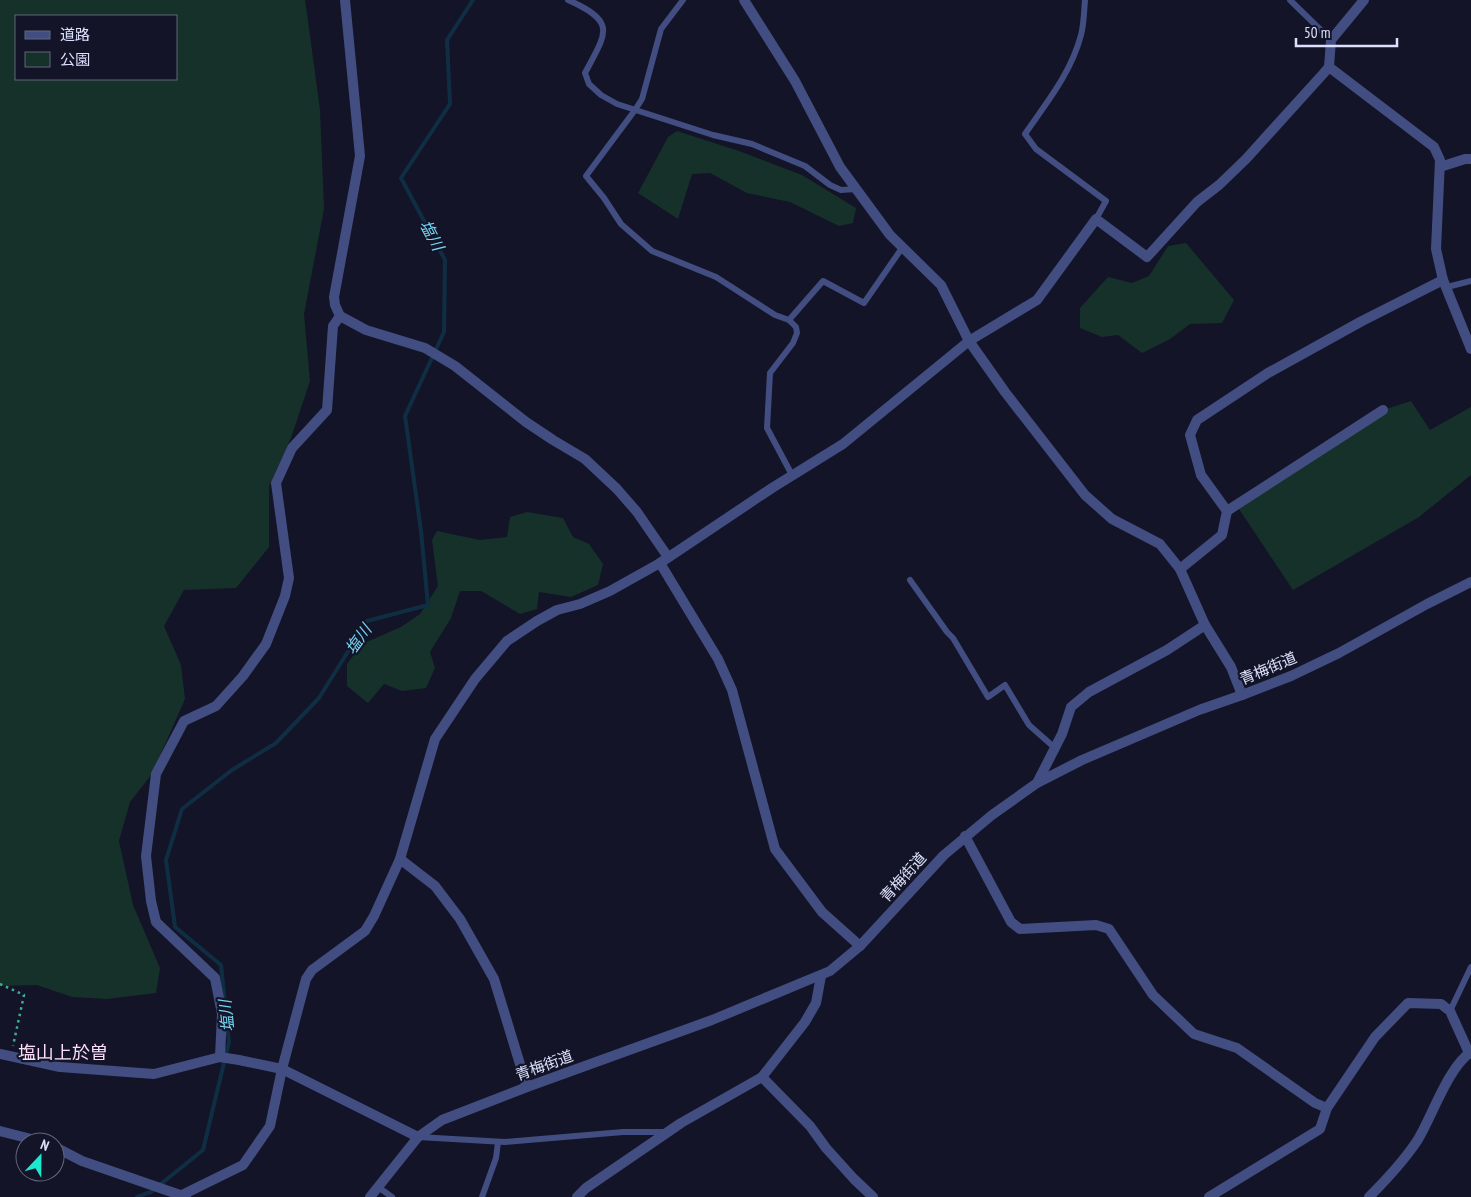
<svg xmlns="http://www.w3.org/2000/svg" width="1471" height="1197" font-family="'PT Sans Narrow','Noto Sans JP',sans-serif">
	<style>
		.green { fill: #16312a; fill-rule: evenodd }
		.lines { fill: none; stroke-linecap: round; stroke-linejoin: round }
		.stream { stroke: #102e43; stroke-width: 4 }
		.path { stroke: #3cb08e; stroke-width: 2.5; stroke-dasharray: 2.5 4; stroke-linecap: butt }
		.service { stroke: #424e82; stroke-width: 6 }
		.minor { stroke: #424e82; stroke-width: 10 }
		.tertiary { stroke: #424e82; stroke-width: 10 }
		.labels { text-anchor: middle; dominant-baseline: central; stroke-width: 4.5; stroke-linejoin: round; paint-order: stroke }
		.street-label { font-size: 15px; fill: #dce0fc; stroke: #131427 }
		.water-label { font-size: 16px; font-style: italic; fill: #74d4f2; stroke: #131427 }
		.quarter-label { font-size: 18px; fill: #fcdef8; stroke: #131427 }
	</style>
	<rect width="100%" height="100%" fill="#131427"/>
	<!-- green -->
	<g class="green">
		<path d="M0,0H305L306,6L320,110L324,209L304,314L310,381L291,438L269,486V547L236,588L184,590L164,626L181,665L185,699L152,774L130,802L119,841L133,905L160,968L156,993L107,999L72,997L37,985L0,986ZM16,16H176V79H16Z"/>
		<polygon points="677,131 739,151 802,175 856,208 853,223 839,226 790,202 747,193 710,173 692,174 678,219 638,193 668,137"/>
		<polygon points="1186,243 1234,300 1222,323 1190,324 1170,339 1142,353 1118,335 1102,337 1080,328 1080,308 1108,277 1132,283 1149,276 1168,246"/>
		<polygon points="1411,401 1430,430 1471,407 1471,475 1419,517 1293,590 1237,506 1383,410"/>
		<polygon points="527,512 563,518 573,537 589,544 603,564 598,585 571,597 539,592 537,609 520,614 481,591 460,591 451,618 430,652 435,668 426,688 402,691 384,684 368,703 347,686 347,664 362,644 401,627 420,614 438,586 432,540 437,531 480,540 507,537 510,517"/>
	</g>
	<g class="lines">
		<!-- stream -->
		<g class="stream">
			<polyline points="225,1004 221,965 175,927 166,860 182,809 232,770 276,743 319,698 367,621 428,605 421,531 405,416 444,332 445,260 401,178 450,104 447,40 473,0"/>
			<polyline points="137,1197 151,1192 203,1150 229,1042 226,1018"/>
		</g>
		<!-- path -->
		<polyline class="path" points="0,984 24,995 13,1046"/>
		<!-- service -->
		<g class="service">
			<path d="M568,0C618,22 606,33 585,73L589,84L601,95L617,104L713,135L752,144L805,166L830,185L841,190L856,189"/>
			<polyline points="683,0 661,29 642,99 635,110 586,176 604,198 621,224 652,251 716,277 775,315 789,320 823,281 864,303 902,248"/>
			<path d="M1085,0C1084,11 1084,24 1081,35C1071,73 1047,102 1025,134L1036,149L1106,201L1096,219"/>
			<polyline points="1290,0 1331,40"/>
			<polyline points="1447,287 1471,281"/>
			<polyline points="789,320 796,327 797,333 793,343 770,373 767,428 792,475"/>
			<polyline points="910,580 947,632 953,638 988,697 1005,685 1029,725 1055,748"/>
			<polyline points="1450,1011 1471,967"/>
			<polyline points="418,1137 505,1142 623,1132 667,1132"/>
			<polyline points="378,1187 392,1197"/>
			<polyline points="482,1197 496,1158 498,1142"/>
		</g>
		<!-- minor -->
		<g class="minor">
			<polyline points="345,0 360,156 334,297 335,305 340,316 366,330 425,348 455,366 526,422 553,440 585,459 617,489 637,512 668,557"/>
			<polyline points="1329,67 1434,147 1440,160 1436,249 1443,280 1471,349"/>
			<polyline points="1440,167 1465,159 1471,159"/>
			<polyline points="1227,511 1383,410"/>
			<polyline points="660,563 718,659 732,690 775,849 822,912 860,946"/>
			<polyline points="1180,569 1222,535 1227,511 1201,475 1190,435 1197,420 1268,373 1362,321 1443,280"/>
			<polyline points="1037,783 1062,734 1071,707 1089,692 1167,650 1205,625"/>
			<polyline points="965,836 1011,922 1020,929 1096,925 1109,929 1153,995 1194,1034 1237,1048 1315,1103 1327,1108"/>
			<polyline points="400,859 435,886 460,919 494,979 527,1087"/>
			<polyline points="0,1054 60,1067 154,1074 220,1057 239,1060 282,1069 418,1137"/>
			<polyline points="220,1057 222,1014 215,978 156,922 151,901 146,856 156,774 184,721 216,706 243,676 266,644 285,596 289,578 276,483 292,448 327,410 333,326 340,316"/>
			<polyline points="762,1077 810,1126 826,1148 854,1179 873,1197"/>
			<polyline points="178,1197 243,1165 270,1126 282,1069 306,979 312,970 365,931 374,916 400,859 435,739 475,679 507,641 537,621 557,610 580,604 610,591 660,563 772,488 843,444 969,341 1037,300 1096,219 1147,257 1197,202 1219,185 1246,159 1323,74 1329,67 1331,40 1364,0"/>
			<polyline points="577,1197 586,1188 681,1123 762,1077 805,1022 816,1003 821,976"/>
			<polyline points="1209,1197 1320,1129 1327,1108 1375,1037 1408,1003 1441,1004 1450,1011 1469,1053"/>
			<path d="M1369,1197C1387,1179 1403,1162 1417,1141C1432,1117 1448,1067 1471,1052"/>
		</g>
		<!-- tertiary -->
		<g class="tertiary">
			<polyline points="744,0 795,81 840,167 890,235 941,285 969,341 1005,392 1085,495 1112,519 1160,544 1180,569 1205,625 1231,667 1242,695"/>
			<polyline points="0,1131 43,1142"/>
			<polyline points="55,1147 82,1161 186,1197"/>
			<polyline points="370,1197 418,1137 442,1120 527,1087 712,1020 830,971 860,946 944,855 992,815 1037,783 1082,760 1199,710 1242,695 1291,676 1339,653 1427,604 1471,582"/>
		</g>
	</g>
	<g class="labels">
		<!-- street labels -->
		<g class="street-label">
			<text transform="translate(1268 668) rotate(-23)">青梅街道</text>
			<text transform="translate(903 877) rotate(-48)">青梅街道</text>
			<text transform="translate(544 1065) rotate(-20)">青梅街道</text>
		</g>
		<!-- water labels -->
		<g class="water-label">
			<text transform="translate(432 235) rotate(62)">塩川</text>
			<text transform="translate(358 639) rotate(-54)">塩川</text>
			<text transform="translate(226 1016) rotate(-96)">塩川</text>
		</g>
		<!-- quarter labels -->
		<g class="quarter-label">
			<text x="63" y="1052">塩山上於曽</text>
		</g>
	</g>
	<!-- legend -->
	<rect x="15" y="15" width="162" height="65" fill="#131427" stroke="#63667c"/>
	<rect x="25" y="31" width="25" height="8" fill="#424e82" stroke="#63667c"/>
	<text x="60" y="40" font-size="15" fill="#dce0fc">道路</text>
	<rect x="25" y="52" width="25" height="15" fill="#16312a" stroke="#63667c"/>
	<text x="60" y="65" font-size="15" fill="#dce0fc">公園</text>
	<!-- north arrow -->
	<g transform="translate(40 1157) rotate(22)"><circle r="24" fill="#131427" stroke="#63667c"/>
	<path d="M0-4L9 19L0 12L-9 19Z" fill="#1be9cf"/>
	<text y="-8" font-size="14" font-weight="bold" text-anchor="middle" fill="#dce0fc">N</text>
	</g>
	<!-- scale -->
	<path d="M1296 38v8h101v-8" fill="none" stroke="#dce0fc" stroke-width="2.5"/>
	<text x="1304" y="38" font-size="15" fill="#dce0fc" stroke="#131427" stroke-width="4" paint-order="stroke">50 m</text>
</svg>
